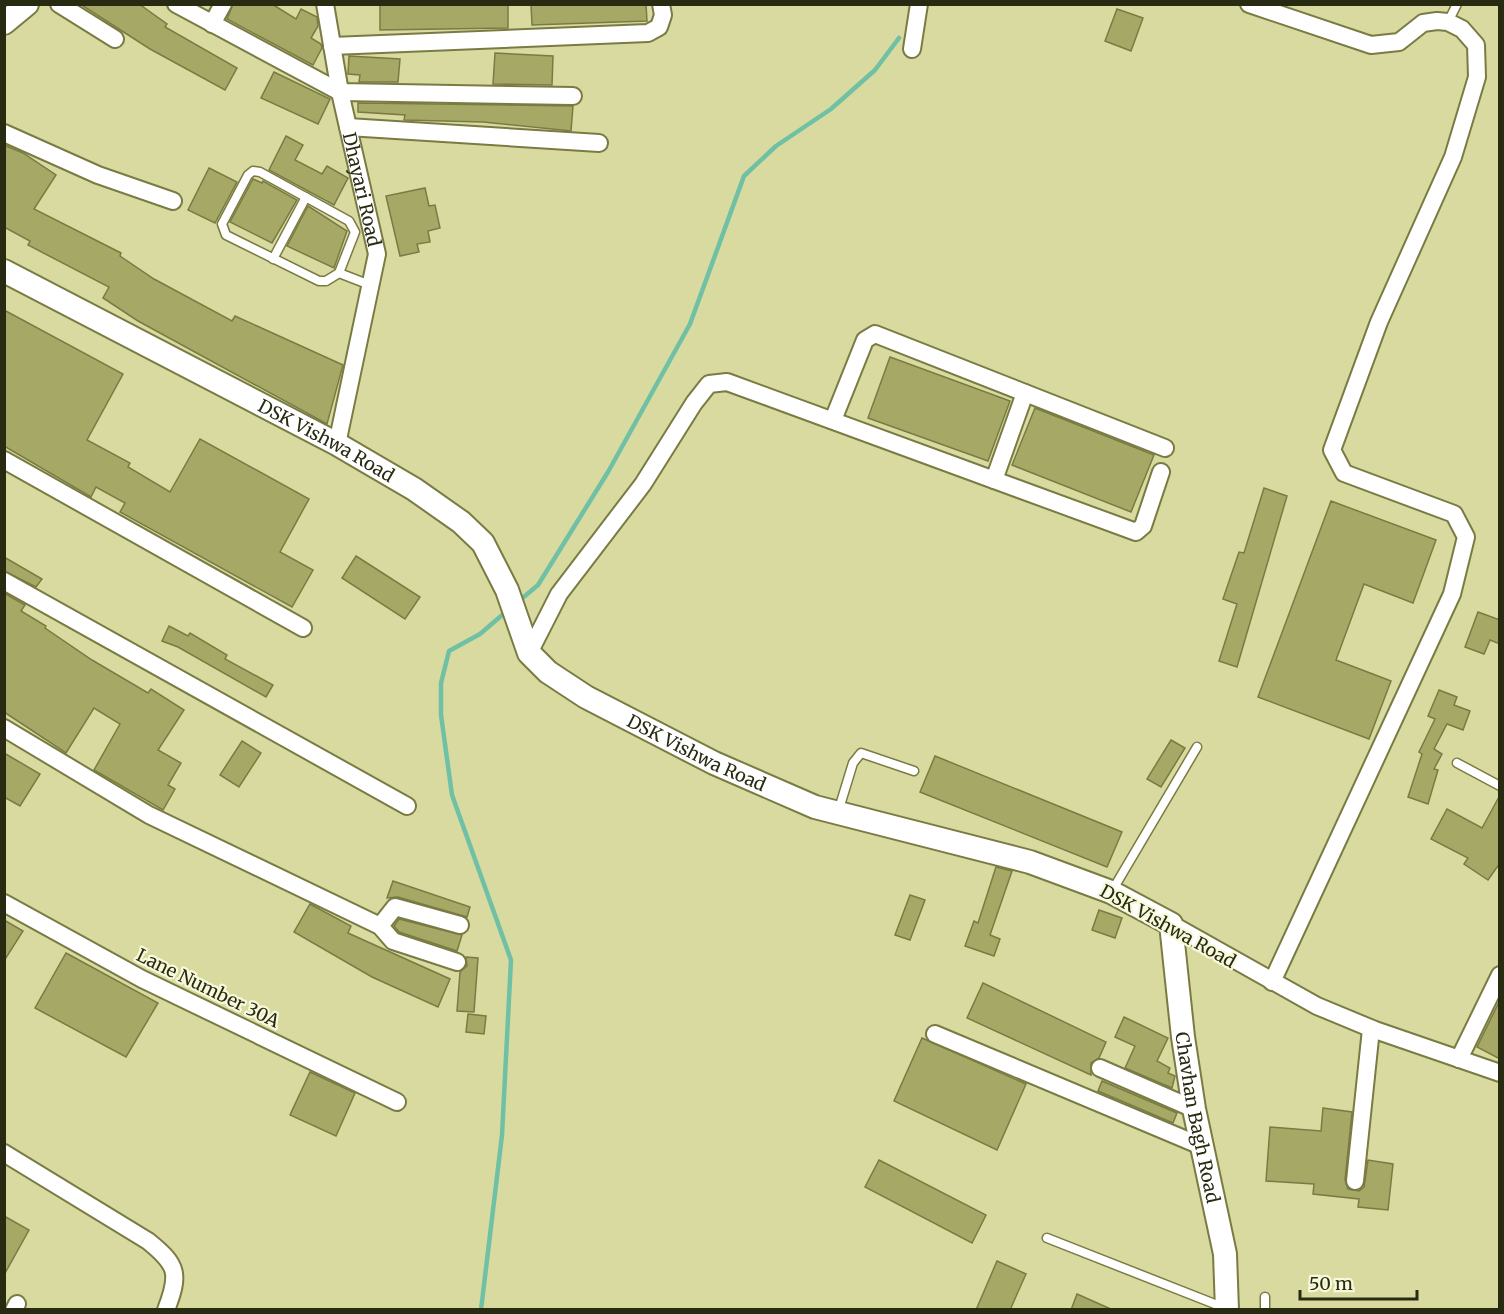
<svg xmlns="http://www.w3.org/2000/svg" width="1504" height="1314" font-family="Merriweather,serif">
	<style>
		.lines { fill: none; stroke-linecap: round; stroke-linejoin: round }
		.stream { stroke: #70c0a5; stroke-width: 4.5 }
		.building { fill: #a6a865; stroke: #7a7b43; stroke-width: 1.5 }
		.lane-casing { stroke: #7a7b43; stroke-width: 11 }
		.street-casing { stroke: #7a7b43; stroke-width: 20 }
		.secondary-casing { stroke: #7a7b43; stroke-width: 26 }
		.lane { stroke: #fff; stroke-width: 8 }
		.street { stroke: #fff; stroke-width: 16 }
		.secondary { stroke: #fff; stroke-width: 22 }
		.labels { text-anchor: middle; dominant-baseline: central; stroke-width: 4.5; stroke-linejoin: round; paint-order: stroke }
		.street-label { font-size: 18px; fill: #292a12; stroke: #f7f9db }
	</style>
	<rect width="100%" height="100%" fill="#d8da9f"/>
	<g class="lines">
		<!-- stream -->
		<g class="stream">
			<polyline points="519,601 538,585 608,472 690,324 744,176 776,146 831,109 875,70 899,38"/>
			<polyline points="481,1310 502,1135 511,960 452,795 441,715 441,683 449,651 480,634 508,610"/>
		</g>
	</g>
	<!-- building -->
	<g class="building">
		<polygon points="80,4 139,4 167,24 165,27 237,68 225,90 150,49"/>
		<polygon points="233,4 272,4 296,19 301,9 317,17 318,26 311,38 321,44 322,48 313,65 227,19"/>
		<polygon points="380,4 508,4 508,28 380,30"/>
		<polygon points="531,4 646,4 647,21 532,25"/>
		<polygon points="1117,9 1143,18 1131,51 1105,41"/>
		<polygon points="495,53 553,56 552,85 493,84"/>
		<polygon points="349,56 400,59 398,82 359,82 360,75 348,74"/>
		<polygon points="274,72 330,99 318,124 261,98"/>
		<polygon points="358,103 573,106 571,131 483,122 404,120 405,115 358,112"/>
		<polygon points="286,136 303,145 295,160 322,174 327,166 348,178 334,205 269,170"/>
		<polygon points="4,145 23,153 56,175 34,209 121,253 120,256 154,279 232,321 235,316 343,365 327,424 138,321 103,298 109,287 28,245 30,241 4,227"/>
		<polygon points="209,168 237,182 215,223 188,210"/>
		<polygon points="253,179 262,183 263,181 297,200 272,243 230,222"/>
		<polygon points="425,188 429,206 435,205 440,228 428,231 430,242 417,244 419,252 400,256 386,196"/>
		<polygon points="308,206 347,231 334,268 287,246"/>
		<polygon points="4,310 123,374 87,440 130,463 128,467 170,492 200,439 309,499 280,552 313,570 292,607 120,512 125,503 96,487 91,497 4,446"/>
		<polygon points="890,357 1010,401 988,461 868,418"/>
		<polygon points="1035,408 1154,455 1131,512 1012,465"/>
		<polygon points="1264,488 1287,496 1237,667 1219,661 1237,604 1223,599 1239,552 1244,553"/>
		<polygon points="1331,501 1436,540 1413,603 1364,584 1336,660 1391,681 1369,739 1258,697"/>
		<polygon points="356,556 420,597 405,619 342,578"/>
		<polygon points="4,557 42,579 36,587 4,571"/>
		<polygon points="4,593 25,605 21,611 46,626 45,628 92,660 148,693 151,689 184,710 158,750 181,763 168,785 175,789 163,810 94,770 120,724 94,708 66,753 4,712"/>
		<polygon points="1478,612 1500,620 1500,644 1490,640 1484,654 1465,647"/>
		<polygon points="169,626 188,636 190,633 227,655 225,659 273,685 266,697 178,647 162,641"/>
		<polygon points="1439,690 1457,697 1454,705 1470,711 1463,730 1447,724 1434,749 1442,754 1434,769 1438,770 1428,804 1408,797 1422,754 1419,752 1435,719 1428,716"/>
		<polygon points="1171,740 1185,748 1161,787 1147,779"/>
		<polygon points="242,741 261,753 239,787 220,775"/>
		<polygon points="4,753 40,774 20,806 4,797"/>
		<polygon points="935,756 1122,832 1107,867 920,792"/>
		<polygon points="1500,795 1500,863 1488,880 1464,864 1468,858 1431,839 1447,809 1482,828"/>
		<polygon points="996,867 1012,871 990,935 1000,939 994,956 965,946 974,921 978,923"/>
		<polygon points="393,881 470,907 467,917 398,897 387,898"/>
		<polygon points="910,895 925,900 910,940 895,935"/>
		<polygon points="310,904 351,926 348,933 450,979 438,1007 372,977 294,932"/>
		<polygon points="1099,910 1122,918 1115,938 1092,930"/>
		<polygon points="399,919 462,935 457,951 399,932 394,926"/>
		<polygon points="4,920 23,931 4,961"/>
		<polygon points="66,953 158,1003 126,1057 35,1008"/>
		<polygon points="466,957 478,958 474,1012 457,1011 460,972 467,966"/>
		<polygon points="983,983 1106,1042 1099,1058 1091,1063 1091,1075 967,1018"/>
		<polygon points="1500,1000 1500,1059 1477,1047"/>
		<polygon points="468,1014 486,1016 484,1034 466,1032"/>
		<polygon points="1124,1017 1168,1038 1157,1061 1170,1068 1168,1073 1175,1076 1172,1088 1125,1068 1135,1046 1115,1037"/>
		<polygon points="922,1038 1026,1084 997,1150 894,1101"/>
		<polygon points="310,1072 355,1093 336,1136 290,1115"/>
		<polygon points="1102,1081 1177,1113 1173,1123 1098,1091"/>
		<polygon points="1323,1108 1352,1112 1345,1180 1348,1189 1359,1191 1364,1187 1368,1160 1393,1164 1388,1210 1358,1207 1359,1199 1313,1194 1314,1184 1266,1181 1270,1127 1321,1131"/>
		<polygon points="879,1160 986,1215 972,1243 865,1187"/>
		<polygon points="4,1216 29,1230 4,1275"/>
		<polygon points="997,1261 1026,1274 1010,1310 976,1310"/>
		<polygon points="1077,1294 1113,1310 1071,1310"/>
	</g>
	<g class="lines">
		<defs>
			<g id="lane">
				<polyline points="1448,22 1457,4"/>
				<polyline points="273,259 306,197"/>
				<polyline points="339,273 355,232 349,221 260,172 253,171 248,175 222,224 226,235 319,281 326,281 339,273 370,285"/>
				<polyline points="1457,763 1500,786"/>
				<polyline points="838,812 853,763 861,753 914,771"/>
				<polyline points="1112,891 1197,747"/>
				<polyline points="1047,1238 1225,1308"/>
				<polyline points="1265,1310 1265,1297"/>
			</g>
			<g id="street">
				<polyline points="59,4 115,39"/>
				<polyline points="176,4 340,92 573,96"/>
				<path id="s1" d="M325,4L340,92L377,254L337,444"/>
				<polyline points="1249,4 1371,45 1399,42 1423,23 1437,21 1448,22 1462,29 1476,45 1477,77 1453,157 1379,322 1332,450 1344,473 1454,514 1466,537 1452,594 1272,982"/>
				<polyline points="212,24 223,4"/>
				<polyline points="332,46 648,33 659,27 663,15 661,4"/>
				<polyline points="912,49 919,4"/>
				<polyline points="348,127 599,143"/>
				<polyline points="4,133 98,175 173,201"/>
				<polyline points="833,420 865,340 875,334 1165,448"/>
				<polyline points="4,460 303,628"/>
				<polyline points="994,480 1025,393"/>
				<polyline points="4,581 407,806"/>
				<polyline points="529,653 559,594 643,484 694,403 709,384 727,382 1136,532 1143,526 1161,472"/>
				<polyline points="4,728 149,815 380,926 393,941 457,962"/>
				<polyline points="4,903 142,979 397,1102"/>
				<polyline points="1171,924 1317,1006 1375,1030 1500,1073"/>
				<polyline points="380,926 395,907 460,925"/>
				<polyline points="935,1034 1201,1146"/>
				<polyline points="1459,1059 1500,975"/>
				<polyline points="1100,1068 1194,1109"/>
				<path d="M4,1153L148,1241C178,1265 180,1274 166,1310"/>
				<polyline points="1355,1181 1371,1029"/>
				<polyline points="14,1310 17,1304"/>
			</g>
			<g id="secondary">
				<polyline points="4,23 27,4"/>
				<path id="s2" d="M4,271L337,444L414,489L461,522L483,543L507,590L529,653L548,672L586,697L714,763L815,807L1030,862L1111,892L1171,924L1183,1037L1194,1109L1225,1254L1227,1310"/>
			</g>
		</defs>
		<!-- lane casing -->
		<use href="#lane" class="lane-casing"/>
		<!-- street casing -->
		<use href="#street" class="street-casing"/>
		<!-- secondary casing -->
		<use href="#secondary" class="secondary-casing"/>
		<!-- lane -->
		<use href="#lane" class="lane"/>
		<!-- street -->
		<use href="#street" class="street"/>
		<!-- secondary -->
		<use href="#secondary" class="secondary"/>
	</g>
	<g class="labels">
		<!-- street labels -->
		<g class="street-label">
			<text stroke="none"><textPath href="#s1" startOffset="189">Dhayari Road</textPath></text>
			<text stroke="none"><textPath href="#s2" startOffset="364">DSK Vishwa Road</textPath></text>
			<text stroke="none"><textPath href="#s2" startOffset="868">DSK Vishwa Road</textPath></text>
			<text transform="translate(1168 926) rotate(29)">DSK Vishwa Road</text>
			<text transform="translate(208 988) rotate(26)">Lane Number 30A</text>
			<text stroke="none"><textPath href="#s2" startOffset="1570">Chavhan Bagh Road</textPath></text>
		</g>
	</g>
	<!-- border -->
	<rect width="1504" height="1314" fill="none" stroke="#292a12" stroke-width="12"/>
	<!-- scale -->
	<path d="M1300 1290v9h117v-9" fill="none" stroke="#292a12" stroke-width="3"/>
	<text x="1309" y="1290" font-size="18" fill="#292a12" stroke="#f7f9db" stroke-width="4.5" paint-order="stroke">50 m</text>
</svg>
